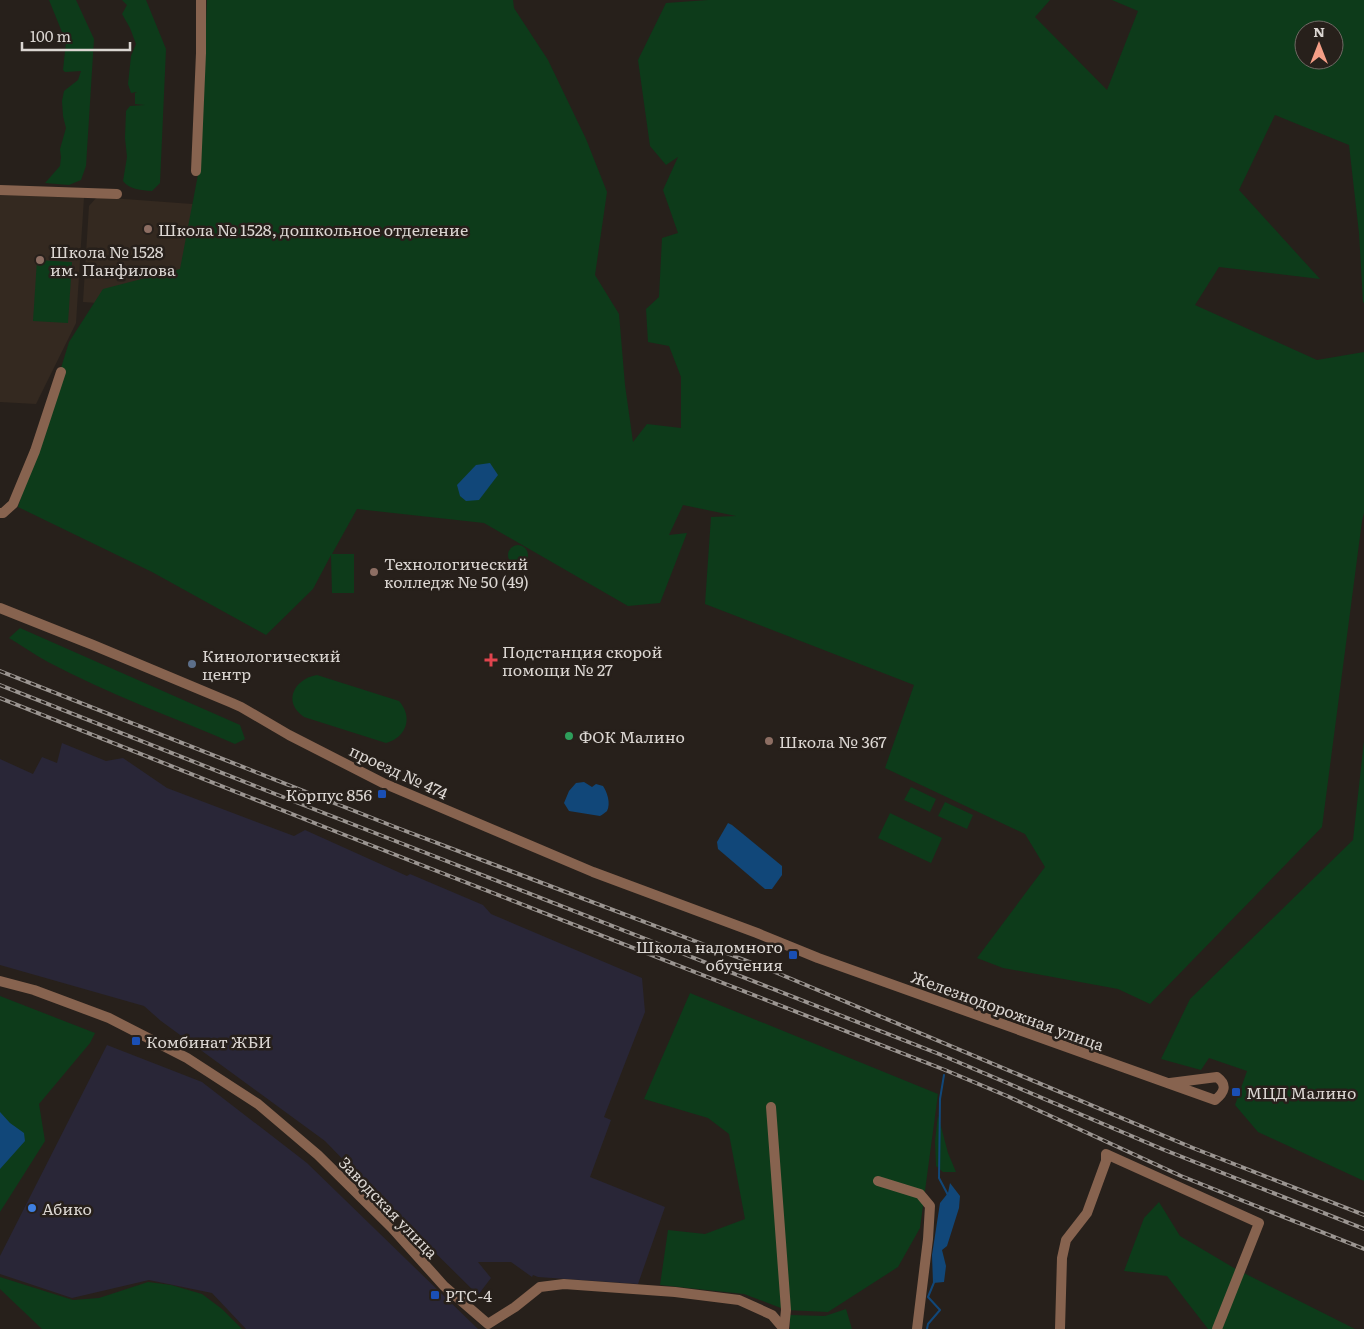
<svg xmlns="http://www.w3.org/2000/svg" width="1364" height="1329" font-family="Literata,serif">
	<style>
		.industrial { fill: #292637 }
		.built { fill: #342920 }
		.green { fill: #0d3b1a; fill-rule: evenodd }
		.water { fill: #114779 }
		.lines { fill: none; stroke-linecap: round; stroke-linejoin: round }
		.stream { stroke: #114779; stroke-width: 2 }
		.minor { stroke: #87634f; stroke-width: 10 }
		.rail-casing { stroke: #9b9591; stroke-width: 4 }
		.rail { stroke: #27201b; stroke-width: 2; stroke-dasharray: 5.5; stroke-linecap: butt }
		.education-dot { fill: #8d6e63; stroke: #27201b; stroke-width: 2 }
		.health-dot { fill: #e0444e; stroke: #27201b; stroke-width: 2 }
		.service-dot { fill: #5c6f8a; stroke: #27201b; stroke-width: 2 }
		.leisure-dot { fill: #2e9e5b; stroke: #27201b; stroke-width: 2 }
		.transit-dot { fill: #1a4fb4; stroke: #27201b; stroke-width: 2 }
		.shop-dot { fill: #3f7fe0; stroke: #27201b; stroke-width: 2 }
		.labels { text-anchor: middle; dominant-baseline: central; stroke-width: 5; stroke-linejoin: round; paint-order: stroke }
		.poi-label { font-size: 16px; fill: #dbd6d2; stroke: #27201b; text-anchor: start }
		.street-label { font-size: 16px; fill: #dbd6d2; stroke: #27201b }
	</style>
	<rect width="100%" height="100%" fill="#27201b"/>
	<!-- industrial -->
	<g class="industrial">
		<polygon points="62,743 106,761 123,758 167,788 294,836 305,830 407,876 410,874 483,905 491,914 642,978 645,1012 604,1117 611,1120 590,1177 665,1207 638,1284 538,1277 533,1275 532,1277 511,1262 478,1262 491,1278 478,1295 403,1221 325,1141 161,1021 144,1006 0,965 0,759 33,774 42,757 57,763"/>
		<polygon points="107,1045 202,1082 307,1163 478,1329 246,1329 212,1293 149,1280 72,1298 0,1274 0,1256"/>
	</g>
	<!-- built -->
	<g class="built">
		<polygon points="0,193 84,197 76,323 36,404 0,402"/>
		<polygon points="97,197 206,205 211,286 142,306 83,302 89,206"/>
	</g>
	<!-- green -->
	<g class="green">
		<polygon points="49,0 76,0 94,39 86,166 81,180 69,185 45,183 60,166 61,157 60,149 66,128 63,116 62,101 64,91 78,80 81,71 65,72 63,70 66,42"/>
		<path d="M122,0H146L166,49L160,183L152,191C141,190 130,190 123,181L127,157L125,138L126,111L130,106L145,105L135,104V93L137,92L131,93L128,84L131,56L136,44L130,28L122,14L127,5Z"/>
		<path d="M207,0H513L514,8L548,60L586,139L607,192L595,275L619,314L625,385L633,442L647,424L681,428V377L669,346L648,342L646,309L659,297L662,238L678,233L663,190L678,157L666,165L650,146L638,60L666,3L708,0H1050L1035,17L1107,90L1138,11L1112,0H1364V303L1363,302L1359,233L1349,145L1275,115L1239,190L1320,279L1219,267L1195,305L1317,360L1364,352V513L1362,521L1322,827L1150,1004L1118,989L1003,968L977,958L1045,867L1025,834L885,768L914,685L705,604L711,517L736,516L683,505L669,535L687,533L660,603L628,606L484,523L357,509L332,554H354V593H332L331,555L313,589L266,635L152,572L18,507L69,342L103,289L180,269L200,164ZM1304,30H1334V60H1304Z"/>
		<polygon points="37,260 72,262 68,323 33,321"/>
		<circle cx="518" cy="555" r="10"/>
		<path d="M20,628L240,725L245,739L235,744C173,717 108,694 48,662C35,655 23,646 9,638Z"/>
		<path d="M317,675L399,701C413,717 407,737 386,743L304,717C282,702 294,679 317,675Z"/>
		<polygon points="1364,741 1364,1181 1258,1132 1235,1105 1247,1071 1209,1058 1201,1070 1161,1059 1190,999 1353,840"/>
		<polygon points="911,787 936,799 930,812 904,800"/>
		<polygon points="945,802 973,815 967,829 938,816"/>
		<polygon points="890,813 942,838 931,863 878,838"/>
		<polygon points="690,993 938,1094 920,1228 898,1267 828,1312 786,1310 744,1294 660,1285 668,1230 705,1234 745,1219 729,1134 708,1118 644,1099"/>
		<polygon points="0,996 95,1033 90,1043 39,1104 45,1141 0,1212"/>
		<polygon points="938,1115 948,1153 956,1172 943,1172 936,1166 935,1141"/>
		<polygon points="1159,1202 1180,1236 1234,1268 1355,1329 1208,1329 1167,1276 1124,1271 1144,1218"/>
		<polygon points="0,1277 73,1300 99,1298 148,1282 171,1285 202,1294 222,1309 242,1329 42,1329 0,1289"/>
		<polygon points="846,1309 852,1329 790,1329 790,1315 825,1316"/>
	</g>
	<!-- water -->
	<g class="water">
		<polygon points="490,463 498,475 479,500 466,501 460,496 457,485 476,465"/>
		<path d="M584,782L592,787L596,784L603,786C607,792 611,803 607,811C606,812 602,815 600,816L569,811L564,803L569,791L576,783Z"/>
		<polygon points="728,823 732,825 782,866 782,875 772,889 765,889 718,849 717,842"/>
		<polygon points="0,1112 10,1123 24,1133 25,1141 0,1169"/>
		<polygon points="950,1183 960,1196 959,1208 947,1246 942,1250 946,1266 944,1282 933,1283 932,1255 940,1203 948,1193"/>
	</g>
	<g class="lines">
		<!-- stream -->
		<g class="stream">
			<polyline points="944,1075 940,1099 939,1178 948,1195"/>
			<polyline points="927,1329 928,1324 940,1310 928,1297 935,1280"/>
		</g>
		<!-- minor -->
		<g class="minor">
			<polyline points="196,171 201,53 201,0"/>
			<polyline points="0,190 117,194"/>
			<polyline points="0,513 3,513 13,504 35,451 61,372"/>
			<path d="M0,608L93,645L232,703L241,707L289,735L383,783L593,872L757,933L818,958L1215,1100C1224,1093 1228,1085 1217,1077L1170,1083"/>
			<polyline points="0,981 34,990 109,1018 187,1058 258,1104 318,1155 392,1228 444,1286 488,1324 515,1307 540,1287 564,1284 675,1292 739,1300 772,1315 784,1329"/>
			<polyline points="771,1107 786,1310 784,1329"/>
			<polyline points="878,1181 920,1194 930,1206 928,1239 917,1329"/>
			<polyline points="1060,1329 1062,1258 1066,1240 1087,1213 1106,1161 1106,1154 1259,1223 1217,1329"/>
		</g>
		<defs>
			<g id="rail">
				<polyline points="0,671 395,827 763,967 1193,1148 1364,1215"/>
				<polyline points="0,685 288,799 939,1054 1162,1149 1364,1229"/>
				<polyline points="0,698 337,832 945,1070 1007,1096 1181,1176 1364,1249"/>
			</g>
		</defs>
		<!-- rail casing -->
		<use href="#rail" class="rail-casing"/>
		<!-- rail -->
		<use href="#rail" class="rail"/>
	</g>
	<!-- markers -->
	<g class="education-dot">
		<circle cx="148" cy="229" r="5"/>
		<circle cx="40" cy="260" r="5"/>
		<circle cx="374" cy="572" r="5"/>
		<circle cx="769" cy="741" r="5"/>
	</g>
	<path class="health-dot" d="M488.5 652.5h5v5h5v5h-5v5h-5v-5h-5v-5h5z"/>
	<circle class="service-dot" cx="192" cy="664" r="5"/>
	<circle class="leisure-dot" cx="569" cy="736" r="5"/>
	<g class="transit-dot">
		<rect x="377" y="789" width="10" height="10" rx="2.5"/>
		<rect x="788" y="950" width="10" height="10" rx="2.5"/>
		<rect x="131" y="1036" width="10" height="10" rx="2.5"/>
		<rect x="1231" y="1087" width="10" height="10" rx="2.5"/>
		<rect x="430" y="1290" width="10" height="10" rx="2.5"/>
	</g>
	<circle class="shop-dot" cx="32" cy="1208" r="5"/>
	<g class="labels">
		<!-- poi labels -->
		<g class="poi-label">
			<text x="158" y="229">Школа № 1528, дошкольное отделение</text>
			<text x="50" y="251">Школа № 1528<tspan x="50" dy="18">им. Панфилова</tspan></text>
			<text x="384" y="563">Технологический<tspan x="384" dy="18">колледж № 50 (49)</tspan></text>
			<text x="502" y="651">Подстанция скорой<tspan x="502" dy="18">помощи № 27</tspan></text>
			<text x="202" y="655">Кинологический<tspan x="202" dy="18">центр</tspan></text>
			<text x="579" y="736">ФОК Малино</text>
			<text x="779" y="741">Школа № 367</text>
			<text x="372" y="794" text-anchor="end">Корпус 856</text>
			<text x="783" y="946" text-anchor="end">Школа надомного<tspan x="783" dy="18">обучения</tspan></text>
			<text x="146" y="1041">Комбинат ЖБИ</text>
			<text x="1246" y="1092">МЦД Малино</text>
			<text x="42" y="1208">Абико</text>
			<text x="445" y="1295">РТС-4</text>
		</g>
		<!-- street labels -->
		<g class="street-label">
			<text transform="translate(399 771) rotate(25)">проезд № 474</text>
			<text transform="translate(1008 1010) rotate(20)">Железнодорожная улица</text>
			<text transform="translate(389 1207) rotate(46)">Заводская улица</text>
		</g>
	</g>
	<!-- north arrow -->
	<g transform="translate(1319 45)"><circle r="24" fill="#27201b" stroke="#6f6964"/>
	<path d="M0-4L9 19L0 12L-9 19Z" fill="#f49e86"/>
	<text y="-8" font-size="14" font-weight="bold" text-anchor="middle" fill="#dbd6d2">N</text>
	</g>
	<!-- scale -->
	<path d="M22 42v8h108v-8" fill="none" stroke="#dbd6d2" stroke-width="2.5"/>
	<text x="30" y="42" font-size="15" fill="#dbd6d2" stroke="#27201b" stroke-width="4" paint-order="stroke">100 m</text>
</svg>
